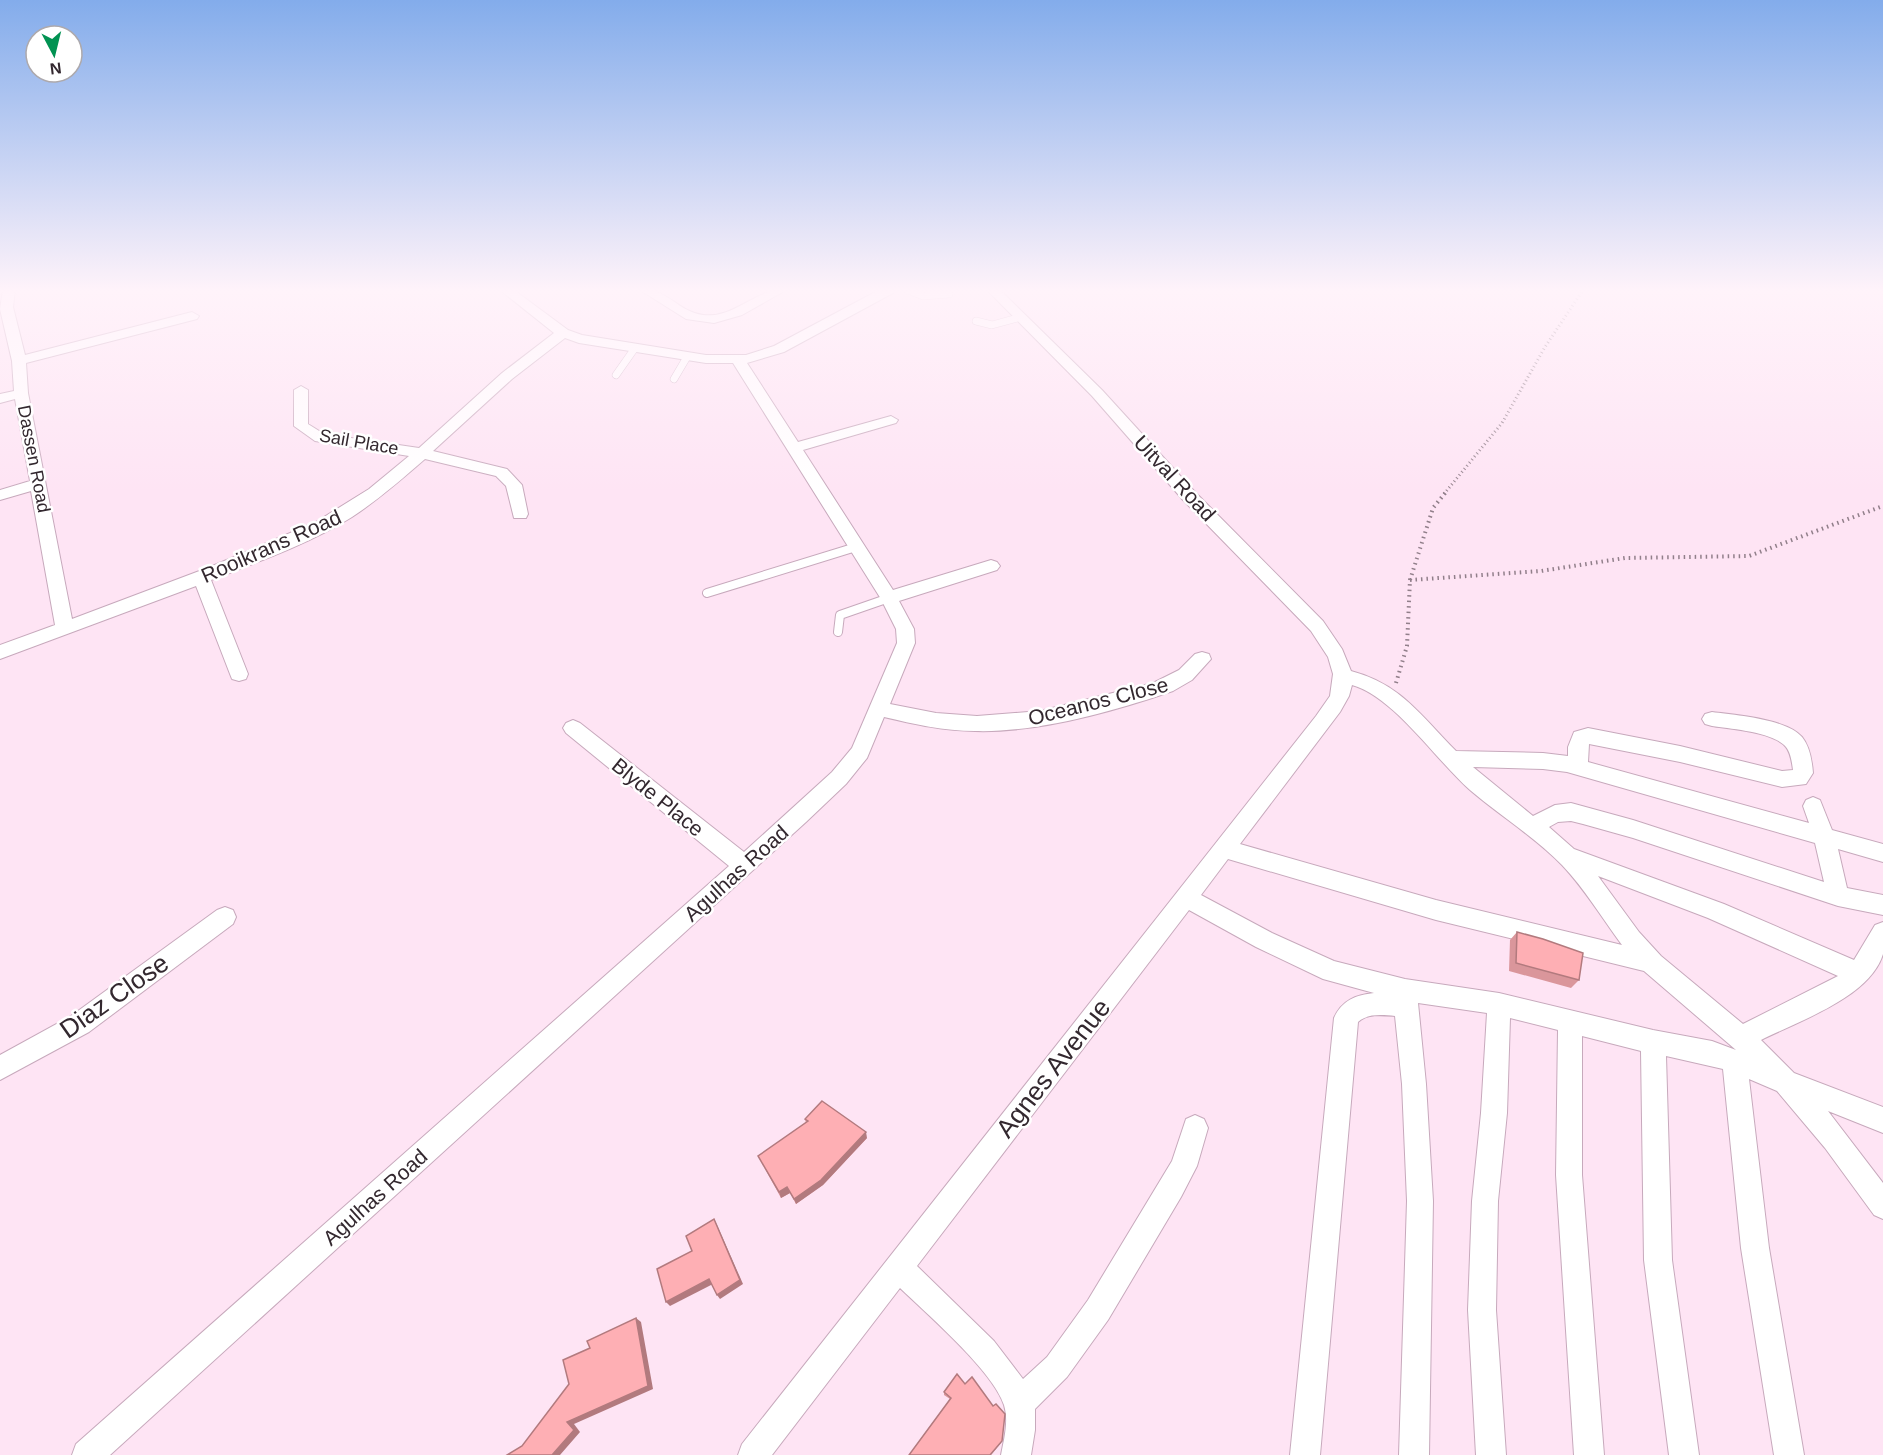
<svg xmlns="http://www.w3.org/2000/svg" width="1883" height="1455" font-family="Arial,sans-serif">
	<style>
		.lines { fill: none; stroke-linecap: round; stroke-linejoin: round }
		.service-far1-casing { stroke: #c7a9bc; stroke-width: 8 }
		.service-casing { stroke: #c7a9bc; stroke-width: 10 }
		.minor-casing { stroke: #c7a9bc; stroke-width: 2 }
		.path-far1 { stroke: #917f8a; stroke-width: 3; stroke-dasharray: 1 3; stroke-linecap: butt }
		.path { stroke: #917f8a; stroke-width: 4; stroke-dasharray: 1.5 4; stroke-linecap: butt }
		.service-far1 { stroke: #fff; stroke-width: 7 }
		.service { stroke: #fff; stroke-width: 8 }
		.minor { fill: #fff; fill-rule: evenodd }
		.wall { fill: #da969b }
		.shaded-wall { fill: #b27a7e }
		.building { fill: #feafb4; stroke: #b27a7e; stroke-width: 1.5 }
		.labels { text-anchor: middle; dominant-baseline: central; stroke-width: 5; stroke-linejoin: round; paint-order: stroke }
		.far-street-label { font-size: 18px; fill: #33282f; stroke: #fff }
		.street-label { font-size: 21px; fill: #33282f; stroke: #fff }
		.near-street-label { font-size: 26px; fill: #33282f; stroke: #fff }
	</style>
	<rect width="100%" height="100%" fill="#fee4f4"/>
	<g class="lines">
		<defs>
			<g id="service-far1">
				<polyline points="908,290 923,296 949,294"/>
				<polyline points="976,321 992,325 1021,317"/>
				<polyline points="616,375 635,348"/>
				<polyline points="674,379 687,357"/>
			</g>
			<g id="service">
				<polyline points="707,593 856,547"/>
				<polyline points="838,632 840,615 889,598"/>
			</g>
			<g id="minor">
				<path d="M3,290H15L13,307L25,355L192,312L199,316L197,319L26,363L28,393L72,619L210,567L316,522L369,489L409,456L315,441L294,426V390L301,386L308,390V424L324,434L419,448L502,373L554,333L500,290H514L568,330L582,335L706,355H746L774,346L879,290H894L893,293L784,352L747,363L798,442L891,416L898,420L896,423L803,450L893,590L991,560L997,562L1000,566L997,570L899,601L914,629L915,643L890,704L936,713L977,716L1040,711L1153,683L1179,670L1195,654L1202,652L1209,654L1211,659L1192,680L1173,691C1115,711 1037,733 975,731C944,731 914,724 884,717L867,758L846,784L806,822L110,1455H72L76,1444L729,866L566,733L563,728L566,723L573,720L580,723L744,852L832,772L852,748L897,643L896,629L881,599L733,363H706L579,343L565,338L512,379L433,451L507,469L522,485L528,514L526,518H514L506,486L496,476L425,459C402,479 378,500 352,517C309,544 258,562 211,580L248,674L246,679L239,681L232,679L230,674L196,586L0,659V645L55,625L31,491L0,500V490L30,481L15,399L0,403V394L14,391L12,361L0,309Z"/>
				<path d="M640,290C666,287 678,312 703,315C735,319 757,287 786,290L742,315L714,323L686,319Z"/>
				<path d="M987,290H1000L1102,390L1195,492L1323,621L1342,649L1351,671C1401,684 1421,716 1456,751L1543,753L1568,756V747L1574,732L1588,728L1680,746L1782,771L1793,770C1792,763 1791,753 1786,747C1774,732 1731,729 1712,726L1705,724L1702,719L1705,714L1712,712C1735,715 1787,719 1802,737C1810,747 1812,761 1813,773L1806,784L1782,787L1680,762L1589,744L1588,762L1809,823L1803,806L1806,800L1813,797L1820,800L1832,830L1883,844V862L1838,849L1847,888L1883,895V915L1838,906L1633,838L1583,824L1571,821L1558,822L1549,827L1574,849L1724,904L1854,960L1875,925L1883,922C1883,931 1883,945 1883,954C1870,997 1799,1021 1761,1040L1794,1073L1883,1107V1133L1828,1111L1883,1183V1219L1874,1215L1825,1148L1777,1091L1749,1079L1769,1248L1804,1455H1774L1741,1248L1723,1069L1666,1056L1672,1260L1699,1455H1669L1644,1260L1641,1051L1582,1036V1175L1604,1455H1574L1556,1175L1558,1030L1510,1018L1507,1113L1498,1201L1496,1310L1506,1455H1476L1468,1310L1472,1201L1481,1113L1487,1013L1418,1003L1426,1084L1433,1201L1429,1455H1399L1407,1201L1402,1084L1395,1016C1383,1015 1368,1013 1358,1022L1320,1455H1290L1334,1018C1342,1000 1356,995 1374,993L1323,979L1256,947L1189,910L917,1266L994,1341L1023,1379L1047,1357L1088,1300L1172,1161L1186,1119L1195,1115L1204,1119L1208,1128L1197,1166L1181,1197L1108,1320L1067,1377L1035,1409V1430L1031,1455H1001C1004,1439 1009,1421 1004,1405C993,1371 927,1314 900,1288L772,1455H738L742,1444L1316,716L1330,696L1333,674L1328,657L1311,631L1183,500L1092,396ZM1352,685C1393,696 1436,760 1470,790C1500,816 1534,836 1562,865C1585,889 1602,918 1622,945L1436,900L1240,844L1340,712L1349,696ZM1473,767L1543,769L1567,772L1815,843L1824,882L1633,820L1571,803L1555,805L1533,816ZM1228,859L1436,920L1644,971L1736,1050L1712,1041L1653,1030L1499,993L1405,979L1334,961L1272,933L1201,895ZM1598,876L1708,918L1838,976L1743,1024L1661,956L1639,932Z"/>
				<polygon points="225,907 233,910 236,917 233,924 89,1032 0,1080 0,1055 71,1016 217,910"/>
			</g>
		</defs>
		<!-- service-far1 casing -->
		<use href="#service-far1" class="service-far1-casing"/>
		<!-- service casing -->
		<use href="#service" class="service-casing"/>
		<!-- minor casing -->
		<use href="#minor" class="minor-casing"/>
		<!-- path-far1 -->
		<polyline class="path-far1" points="1444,494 1502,423 1545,347 1583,290"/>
		<!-- path -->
		<g class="path">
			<polyline points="1410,580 1541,571 1625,558 1749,556 1883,506"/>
			<polyline points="1396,683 1407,646 1410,580 1433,508 1446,492"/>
		</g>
		<!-- service-far1 -->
		<use href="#service-far1" class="service-far1"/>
		<!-- service -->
		<use href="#service" class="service"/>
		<!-- minor -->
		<use href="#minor" class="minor"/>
	</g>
	<!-- wall -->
	<g class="wall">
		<polygon points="1517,932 1579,980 1571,988 1509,971 1510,940"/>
		<polygon points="805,1119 867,1138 823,1185 796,1204 790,1193 781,1198 758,1156 806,1123"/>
		<polygon points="957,1374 1001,1443 991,1455 909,1455 950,1399 944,1395 944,1392"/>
	</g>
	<!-- shaded-wall -->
	<g class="shaded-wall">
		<polygon points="866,1132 867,1138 823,1185 796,1204 794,1199"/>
		<polygon points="787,1187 790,1193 781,1198 779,1192"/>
		<polygon points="714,1219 717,1225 743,1284 720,1299 717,1295"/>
		<polygon points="709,1279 713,1284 670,1306 666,1302"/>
		<polygon points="636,1318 641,1322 653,1389 574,1424 580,1432 560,1455 552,1455 567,1422"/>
	</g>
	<!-- building -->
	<g class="building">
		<polygon points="1517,932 1543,939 1583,953 1579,980 1516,963"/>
		<polygon points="822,1101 866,1132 821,1180 794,1199 787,1187 779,1192 758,1156 808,1121 805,1119"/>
		<polygon points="714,1219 740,1280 717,1295 709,1279 666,1302 657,1269 692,1251 686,1236"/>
		<polygon points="636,1318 648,1386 567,1422 574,1430 552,1455 507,1455 522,1446 569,1384 563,1360 590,1348 587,1341"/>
		<polygon points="957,1374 965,1384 972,1377 993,1406 996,1404 1005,1414 1002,1441 990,1455 909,1455 951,1398 944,1392"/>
	</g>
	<!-- sky -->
	<linearGradient id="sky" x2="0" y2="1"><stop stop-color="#83aceb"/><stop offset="0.59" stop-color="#fff3fa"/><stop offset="1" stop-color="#fff3fa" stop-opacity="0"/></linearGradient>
	<rect width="1883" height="493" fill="url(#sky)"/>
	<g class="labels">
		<!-- far-street labels -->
		<g class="far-street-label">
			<text transform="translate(359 442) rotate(10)">Sail Place</text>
			<text transform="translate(34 459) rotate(79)">Dassen Road</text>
		</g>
		<!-- street labels -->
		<g class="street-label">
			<text transform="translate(1175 478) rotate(47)">Uitval Road</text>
			<text transform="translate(271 546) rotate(-24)">Rooikrans Road</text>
			<text transform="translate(1098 701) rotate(-14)">Oceanos Close</text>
			<text transform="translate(658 797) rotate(39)">Blyde Place</text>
			<text transform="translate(736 873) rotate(-42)">Agulhas Road</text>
			<text transform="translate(375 1197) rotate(-42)">Agulhas Road</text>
		</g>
		<!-- near-street labels -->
		<g class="near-street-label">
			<text transform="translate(114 996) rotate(-35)">Diaz Close</text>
			<text transform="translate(1053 1068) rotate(-52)">Agnes Avenue</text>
		</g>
	</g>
	<!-- north arrow -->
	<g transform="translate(54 54) rotate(173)"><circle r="28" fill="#ffffff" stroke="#ada9ac" stroke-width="1.5"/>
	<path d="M0-4.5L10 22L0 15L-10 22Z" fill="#019252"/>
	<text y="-9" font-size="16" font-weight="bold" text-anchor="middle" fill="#33282f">N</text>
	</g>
</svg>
